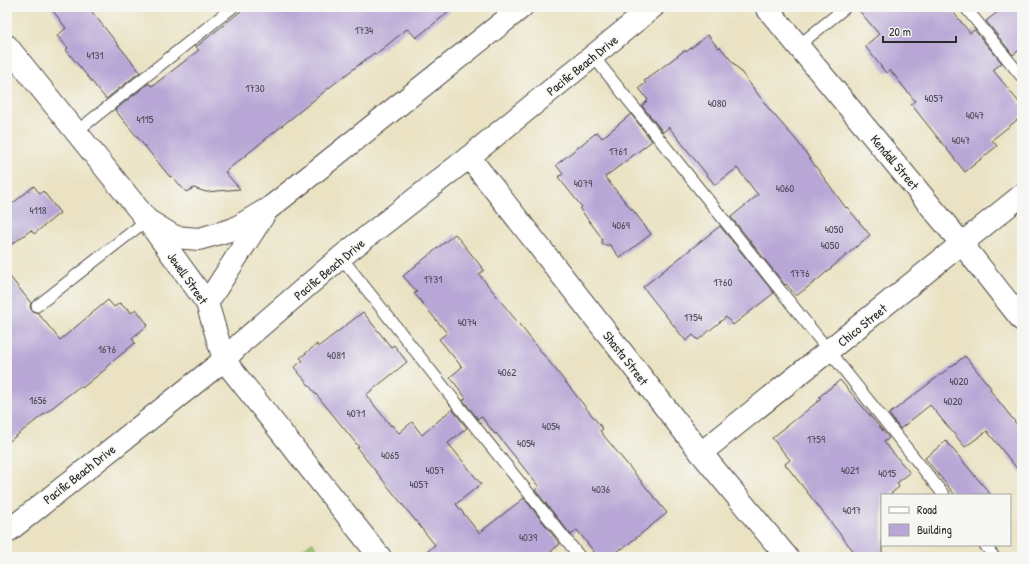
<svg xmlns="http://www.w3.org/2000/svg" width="1029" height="564" font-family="'Patrick Hand',sans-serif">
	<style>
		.green { fill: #9fcc79; stroke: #657c52 }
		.building { fill: #b8a7d6 }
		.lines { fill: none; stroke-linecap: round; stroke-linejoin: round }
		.service-casing { stroke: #484642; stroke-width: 13 }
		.minor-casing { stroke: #484642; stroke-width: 24 }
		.tertiary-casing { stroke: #484642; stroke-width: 24 }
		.service { stroke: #fff; stroke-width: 11 }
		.minor { stroke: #fff; stroke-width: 22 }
		.tertiary { stroke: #fff; stroke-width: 22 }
		.labels { text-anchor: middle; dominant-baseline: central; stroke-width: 3; stroke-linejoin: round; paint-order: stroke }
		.number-label { font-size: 11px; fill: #4e4a56 }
		.street-label { font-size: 13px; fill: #2b2b2b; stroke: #f6f6f2 }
	</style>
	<rect width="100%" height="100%" fill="#f6f6f2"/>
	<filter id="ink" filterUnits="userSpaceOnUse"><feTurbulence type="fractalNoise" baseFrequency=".025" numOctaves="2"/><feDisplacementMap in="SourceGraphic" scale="8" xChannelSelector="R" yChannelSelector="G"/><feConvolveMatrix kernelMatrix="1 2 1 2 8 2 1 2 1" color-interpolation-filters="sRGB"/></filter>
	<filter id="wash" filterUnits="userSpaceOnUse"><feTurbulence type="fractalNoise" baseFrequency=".012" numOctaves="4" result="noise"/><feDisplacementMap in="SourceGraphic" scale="16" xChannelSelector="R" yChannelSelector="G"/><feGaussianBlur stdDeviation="0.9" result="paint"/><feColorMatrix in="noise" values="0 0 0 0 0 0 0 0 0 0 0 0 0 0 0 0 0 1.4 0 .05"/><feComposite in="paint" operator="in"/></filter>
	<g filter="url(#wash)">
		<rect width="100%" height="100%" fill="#eae2c2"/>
		<!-- green -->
		<polygon class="green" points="312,542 323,557 293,557"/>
		<g id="blocks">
			<!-- building -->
			<g class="building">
				<polygon points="50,7 88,7 140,72 106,99 66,50 68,48 57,36 66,28"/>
				<polygon points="246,7 455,7 416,38 409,30 408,30 407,29 376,54 374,53 330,87 225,172 240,189 206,192 194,188 186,192 172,176 170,177 115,110 149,83 151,86 155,84 199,50 196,47"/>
				<polygon points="856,7 949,7 970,33 974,30 1002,63 993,70 1022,106 1022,116 992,140 997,146 965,172 911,104 915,101 890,70 886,73 865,46 879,34"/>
				<polygon points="1004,7 1022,7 1022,48 1013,55 986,21"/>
				<polygon points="708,35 718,48 720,47 745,77 769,109 797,141 846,208 847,207 870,235 816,281 796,296 786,284 785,285 731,217 758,195 737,168 715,185 669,127 663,132 642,106 648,100 639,88 646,83 644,81 685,50 686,52"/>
				<polygon points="631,114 652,141 605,177 631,209 632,209 651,234 620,258 610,245 602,245 602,238 580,209 582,207 558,177 563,174 556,165 597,132 602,138"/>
				<polygon points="34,186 40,194 43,191 60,213 34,234 31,230 7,248 7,208"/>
				<polygon points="720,226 774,293 733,325 726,317 698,340 693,335 686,341 643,287"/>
				<polygon points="455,234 484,270 479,274 603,429 600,431 667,513 622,549 621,548 610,557 598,557 577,530 571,535 535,490 539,487 496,433 495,434 481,416 478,419 463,400 466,398 450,377 462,367 439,339 447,333 414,293 417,292 403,276"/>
				<polygon points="7,273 31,303 30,307 32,311 38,313 60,340 108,300 114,307 120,303 126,309 128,308 131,313 136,309 148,325 132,338 135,343 106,367 107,368 82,388 80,386 7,443"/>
				<polygon points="363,312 391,347 394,345 407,362 366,395 391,426 392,425 399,433 412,422 422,435 452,409 467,428 448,443 481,484 456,504 479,533 524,498 560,544 544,557 421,557 435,545 357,448 359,447 294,367 303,361 300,358 317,344 318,347"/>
				<polygon points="965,356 991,388 990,390 1022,431 1022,475 987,431 965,447 930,405 900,429 889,414"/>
				<polygon points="840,380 889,438 884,442 910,473 897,483 899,487 889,495 882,495 882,557 858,557 785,464 790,460 772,438 821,399 819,397"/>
				<polygon points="946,441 991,495 955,495 925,458"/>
			</g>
		</g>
	</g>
	<g filter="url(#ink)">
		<use href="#blocks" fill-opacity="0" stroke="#484642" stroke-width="1"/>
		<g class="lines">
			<defs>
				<g id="service">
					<polyline points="965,7 1022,77"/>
					<polyline points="798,46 846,7"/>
					<polyline points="593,56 944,495"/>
					<polyline points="76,132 233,7"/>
					<polyline points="341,257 469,419 580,557"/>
					<polyline points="37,306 147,220"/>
					<polyline points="985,545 994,557"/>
				</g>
				<g id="minor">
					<polyline points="766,7 962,244 1022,320"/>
					<polyline points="7,46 147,220 207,303"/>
					<polyline points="469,157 701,453 787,557"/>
					<polyline points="224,360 380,557"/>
					<polyline points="701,453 1022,195"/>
				</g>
				<g id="tertiary">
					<polyline points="147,220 175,237 199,239 234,229 264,211"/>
					<polyline points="224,360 207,303 267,210 522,7"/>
					<polyline points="7,532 224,360 242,342 341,257 469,157 653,7"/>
				</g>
			</defs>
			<!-- service casing -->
			<use href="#service" class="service-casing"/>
			<!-- minor casing -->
			<use href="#minor" class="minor-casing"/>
			<!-- tertiary casing -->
			<use href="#tertiary" class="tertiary-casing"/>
			<!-- service -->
			<use href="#service" class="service"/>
			<!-- minor -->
			<use href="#minor" class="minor"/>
			<!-- tertiary -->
			<use href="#tertiary" class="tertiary"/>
		</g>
	</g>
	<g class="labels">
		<!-- number labels -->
		<g class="number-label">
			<text x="364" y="30">1734</text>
			<text x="95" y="55">4131</text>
			<text x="255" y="88">1730</text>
			<text x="934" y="98">4057</text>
			<text x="717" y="103">4080</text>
			<text x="975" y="115">4047</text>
			<text x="145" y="119">4115</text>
			<text x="961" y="140">4047</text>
			<text x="618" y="151">1761</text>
			<text x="583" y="183">4079</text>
			<text x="785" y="188">4060</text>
			<text x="38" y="210">4118</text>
			<text x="621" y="225">4069</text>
			<text x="834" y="229">4050</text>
			<text x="830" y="245">4050</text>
			<text x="800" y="273">1776</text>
			<text x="433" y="279">1731</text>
			<text x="723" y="282">1760</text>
			<text x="693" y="317">1754</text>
			<text x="467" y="322">4074</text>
			<text x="107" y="349">1676</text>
			<text x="336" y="355">4081</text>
			<text x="507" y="372">4062</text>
			<text x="959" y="381">4020</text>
			<text x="38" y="400">1656</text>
			<text x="953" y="401">4020</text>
			<text x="356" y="413">4071</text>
			<text x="551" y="426">4054</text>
			<text x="816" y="439">1759</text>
			<text x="526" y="443">4054</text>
			<text x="390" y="455">4065</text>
			<text x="435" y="470">4057</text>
			<text x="850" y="470">4021</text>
			<text x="887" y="473">4015</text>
			<text x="419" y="484">4057</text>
			<text x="601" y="489">4036</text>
			<text x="852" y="510">4017</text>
			<text x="528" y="537">4039</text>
		</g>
		<!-- street labels -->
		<g class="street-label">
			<text transform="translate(582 65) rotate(-39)">Pacific Beach Drive</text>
			<text transform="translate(895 162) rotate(50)">Kendall Street</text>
			<text transform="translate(329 269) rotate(-40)">Pacific Beach Drive</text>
			<text transform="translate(188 278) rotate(55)">Jewell Street</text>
			<text transform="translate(862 325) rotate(-39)">Chico Street</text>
			<text transform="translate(626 358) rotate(52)">Shasta Street</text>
			<text transform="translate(79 474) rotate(-38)">Pacific Beach Drive</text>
		</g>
	</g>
	<!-- margin -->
	<rect width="1029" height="564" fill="none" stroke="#f6f6f2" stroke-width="24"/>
	<!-- legend -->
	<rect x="881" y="494" width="130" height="52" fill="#f6f6f2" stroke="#a5a5a2"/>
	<rect x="889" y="507" width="20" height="6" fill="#ffffff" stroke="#a5a5a2"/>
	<text x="917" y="514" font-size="12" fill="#2b2b2b">Road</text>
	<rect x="889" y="524" width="20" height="12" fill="#b8a7d6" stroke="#a5a5a2"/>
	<text x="917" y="534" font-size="12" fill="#2b2b2b">Building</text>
	<!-- scale -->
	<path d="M883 36v6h73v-6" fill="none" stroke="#2b2b2b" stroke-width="2"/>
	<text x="889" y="36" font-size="12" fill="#2b2b2b" stroke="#f6f6f2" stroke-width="3" paint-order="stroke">20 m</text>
</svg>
